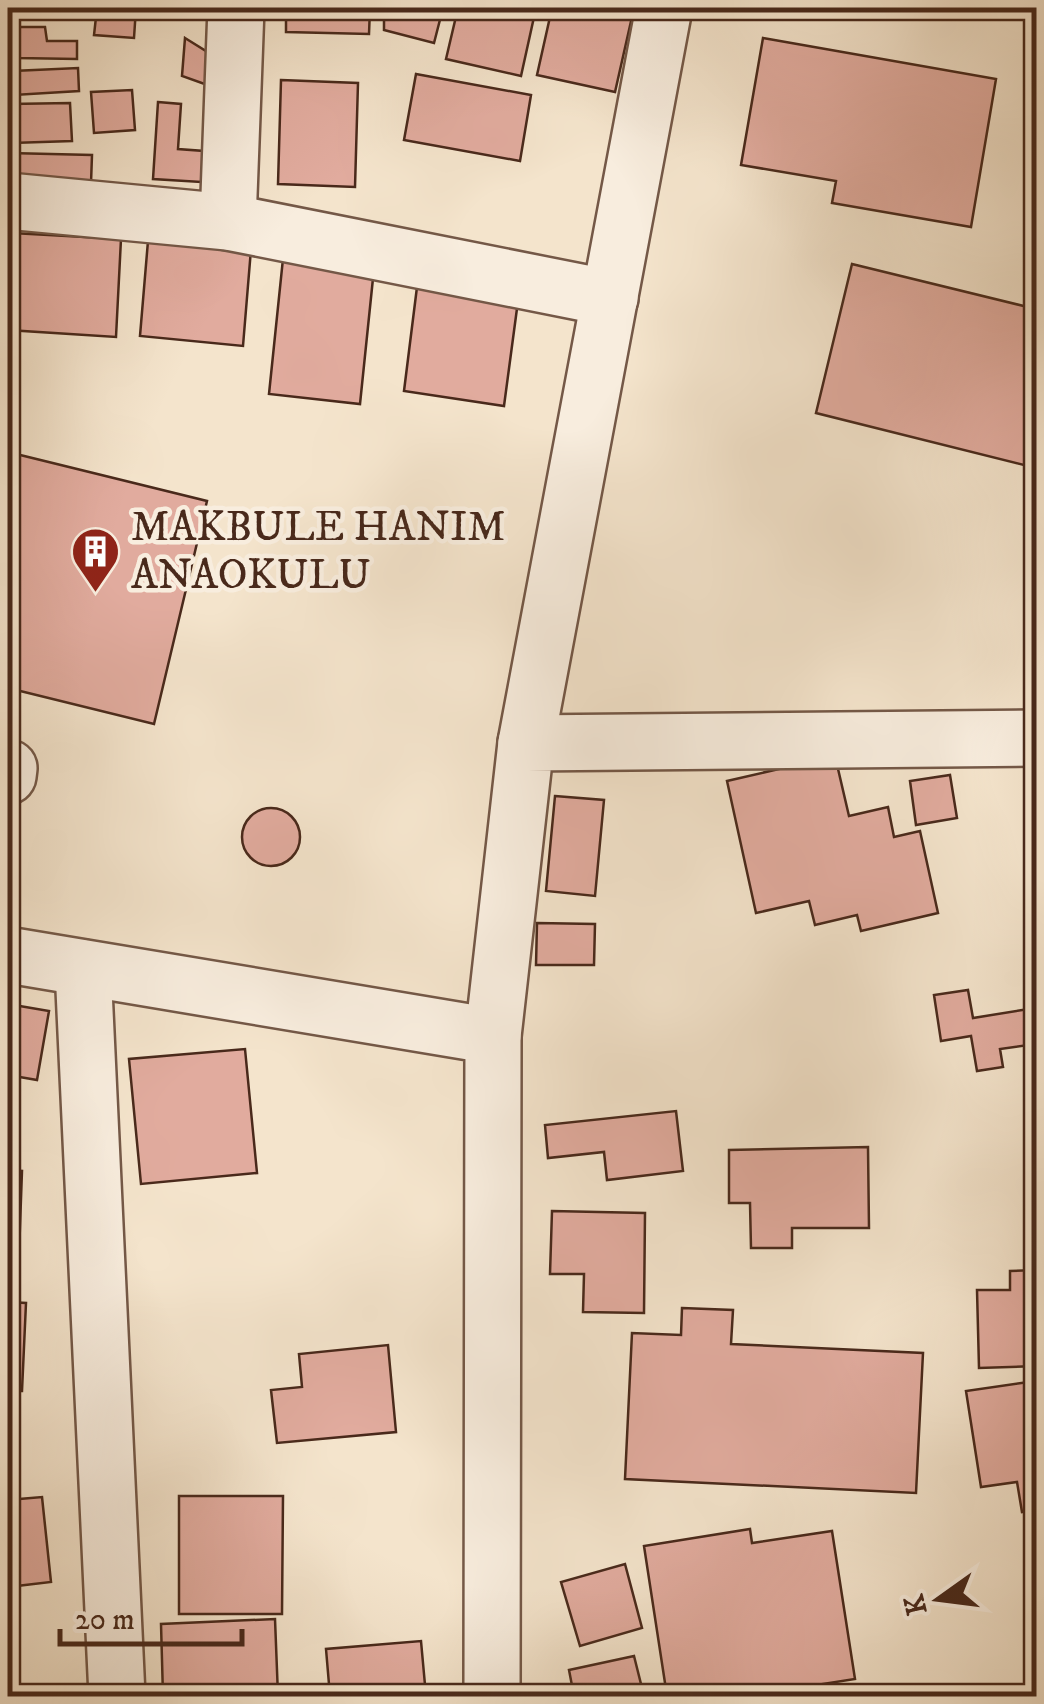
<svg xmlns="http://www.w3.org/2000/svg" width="1044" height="1704" font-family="'IM FELL DW Pica',serif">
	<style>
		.building { fill: #e1ab9e; stroke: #49291b; stroke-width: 2.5 }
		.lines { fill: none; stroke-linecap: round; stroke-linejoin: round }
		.minor-casing { stroke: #745847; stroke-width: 60 }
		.minor { stroke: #f8edde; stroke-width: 55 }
		.labels { text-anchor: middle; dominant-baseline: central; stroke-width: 9; stroke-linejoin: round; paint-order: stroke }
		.poi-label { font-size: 42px; fill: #49291b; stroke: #f8edde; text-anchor: start }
	</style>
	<rect width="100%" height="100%" fill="#f4e4cc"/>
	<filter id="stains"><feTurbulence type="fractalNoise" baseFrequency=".002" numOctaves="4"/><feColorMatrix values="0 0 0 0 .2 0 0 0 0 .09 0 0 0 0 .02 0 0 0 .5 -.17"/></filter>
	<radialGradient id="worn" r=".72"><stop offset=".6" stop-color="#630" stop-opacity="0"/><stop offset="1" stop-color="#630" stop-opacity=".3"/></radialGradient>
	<!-- building -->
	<g class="building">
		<polygon points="97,8 136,8 134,38 94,35"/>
		<polygon points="286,8 370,8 369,34 286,32"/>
		<polygon points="384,8 443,8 434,43 384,30"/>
		<polygon points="458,8 536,8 521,76 446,59"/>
		<polygon points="552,8 634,8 615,92 537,75"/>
		<polygon points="17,27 45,27 47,41 77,41 77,59 17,58"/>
		<polygon points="185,38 217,58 213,87 182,76"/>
		<polygon points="763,38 996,79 971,227 832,203 836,181 741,165"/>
		<polygon points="78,68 79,91 14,95 13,71"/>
		<polygon points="416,74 531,95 520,161 404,140"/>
		<polygon points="281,80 358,83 355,187 278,184"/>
		<polygon points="132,90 135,130 94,133 91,92"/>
		<polygon points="158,102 181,104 178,149 204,151 201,182 153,179"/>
		<polygon points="70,103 72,141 12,143 10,104"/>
		<polygon points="9,153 92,155 91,183 8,181"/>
		<polygon points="149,229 252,237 243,346 140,336"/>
		<polygon points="12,233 121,239 116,337 8,330"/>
		<polygon points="284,249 375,259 360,404 269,394"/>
		<polygon points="852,264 1036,309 1036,468 816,413"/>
		<polygon points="417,287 518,301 504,406 404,391"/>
		<polygon points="8,452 207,501 154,724 8,688"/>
		<polygon points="835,756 849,816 888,807 894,837 920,831 938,913 861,931 857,915 815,925 809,901 756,913 727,781"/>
		<polygon points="950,775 957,818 916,825 910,781"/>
		<polygon points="555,796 604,800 595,896 546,891"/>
		<circle cx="271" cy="837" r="29"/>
		<polygon points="537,923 595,924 594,965 536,965"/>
		<polygon points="968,990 973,1018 1035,1008 1036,1044 1000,1049 1003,1067 977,1071 971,1036 941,1041 934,995"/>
		<polygon points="8,1004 49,1011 37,1080 8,1075"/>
		<polygon points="245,1049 257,1173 141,1184 129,1059"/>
		<polygon points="676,1111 683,1171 607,1180 604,1152 548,1158 545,1125"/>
		<polygon points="868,1147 869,1228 792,1228 792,1248 751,1248 750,1203 729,1203 729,1150"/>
		<polygon points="8,1170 22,1171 19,1254 8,1254"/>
		<polygon points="552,1211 645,1213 644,1313 583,1312 584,1274 550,1274"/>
		<polygon points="1036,1270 1036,1366 979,1368 977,1290 1010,1290 1010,1271"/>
		<polygon points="8,1302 26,1303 22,1391 8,1391"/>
		<polygon points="682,1308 733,1310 731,1344 923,1353 916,1493 625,1479 632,1333 681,1335"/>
		<polygon points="388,1345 396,1432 277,1443 271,1390 302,1387 299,1354"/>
		<polygon points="1036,1381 1036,1510 1022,1512 1017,1482 981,1487 966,1391"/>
		<polygon points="179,1496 283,1496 282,1614 179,1614"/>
		<polygon points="42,1497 51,1582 8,1587 8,1500"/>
		<polygon points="750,1529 752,1543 832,1531 855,1679 746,1696 667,1696 644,1546"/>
		<polygon points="625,1564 642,1628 580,1646 561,1582"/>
		<polygon points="275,1619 278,1696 163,1696 161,1624"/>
		<polygon points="421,1641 426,1696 330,1696 326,1649"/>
		<polygon points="634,1656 644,1696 574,1696 569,1670"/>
	</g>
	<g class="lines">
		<defs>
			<g id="minor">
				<polyline points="8,201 228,222 610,298"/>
				<polyline points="228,222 236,8"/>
				<polyline points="526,743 664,8"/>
				<polyline points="8,776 9,768"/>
				<polyline points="8,955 493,1036 492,1696"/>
				<polyline points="83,968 117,1696"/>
				<polyline points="493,1036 526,743 1036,738"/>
			</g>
		</defs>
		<!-- minor casing -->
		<use href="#minor" class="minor-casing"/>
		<!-- minor -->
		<use href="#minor" class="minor"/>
	</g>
	<!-- icons -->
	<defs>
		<symbol id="building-pin" viewBox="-11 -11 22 30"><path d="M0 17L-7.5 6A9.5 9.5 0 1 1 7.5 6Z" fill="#8f2418" stroke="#f8edde"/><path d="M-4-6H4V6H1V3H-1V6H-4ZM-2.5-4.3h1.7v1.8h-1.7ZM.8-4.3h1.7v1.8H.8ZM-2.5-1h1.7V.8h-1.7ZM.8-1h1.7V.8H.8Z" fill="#fff"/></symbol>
	</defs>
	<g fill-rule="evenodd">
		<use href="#building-pin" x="68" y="524" width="55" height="75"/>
	</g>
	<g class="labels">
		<!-- poi labels -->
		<g class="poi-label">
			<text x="131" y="528">MAKBULE HANIM<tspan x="131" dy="48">ANAOKULU</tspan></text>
		</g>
	</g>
	<!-- margin -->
	<rect width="1044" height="1704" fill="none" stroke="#f4e4cc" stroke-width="40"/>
	<rect x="10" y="10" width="1024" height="1684" fill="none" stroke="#49291b" stroke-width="5"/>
	<rect x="20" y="20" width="1004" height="1664" fill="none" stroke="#49291b" stroke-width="2.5"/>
	<!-- north arrow -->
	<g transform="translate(939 1599) rotate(256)" stroke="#f8edde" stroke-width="8" paint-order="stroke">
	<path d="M0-8L18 38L0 25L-18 38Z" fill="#49291b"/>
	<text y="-15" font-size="28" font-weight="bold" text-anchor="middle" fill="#49291b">K</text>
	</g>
	<!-- scale -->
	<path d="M60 1629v15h182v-15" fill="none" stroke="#49291b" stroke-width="5"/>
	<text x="75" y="1629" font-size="30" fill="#49291b" stroke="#f8edde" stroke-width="8" paint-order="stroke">20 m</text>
	<rect width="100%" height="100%" filter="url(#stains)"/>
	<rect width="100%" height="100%" fill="url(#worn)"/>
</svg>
